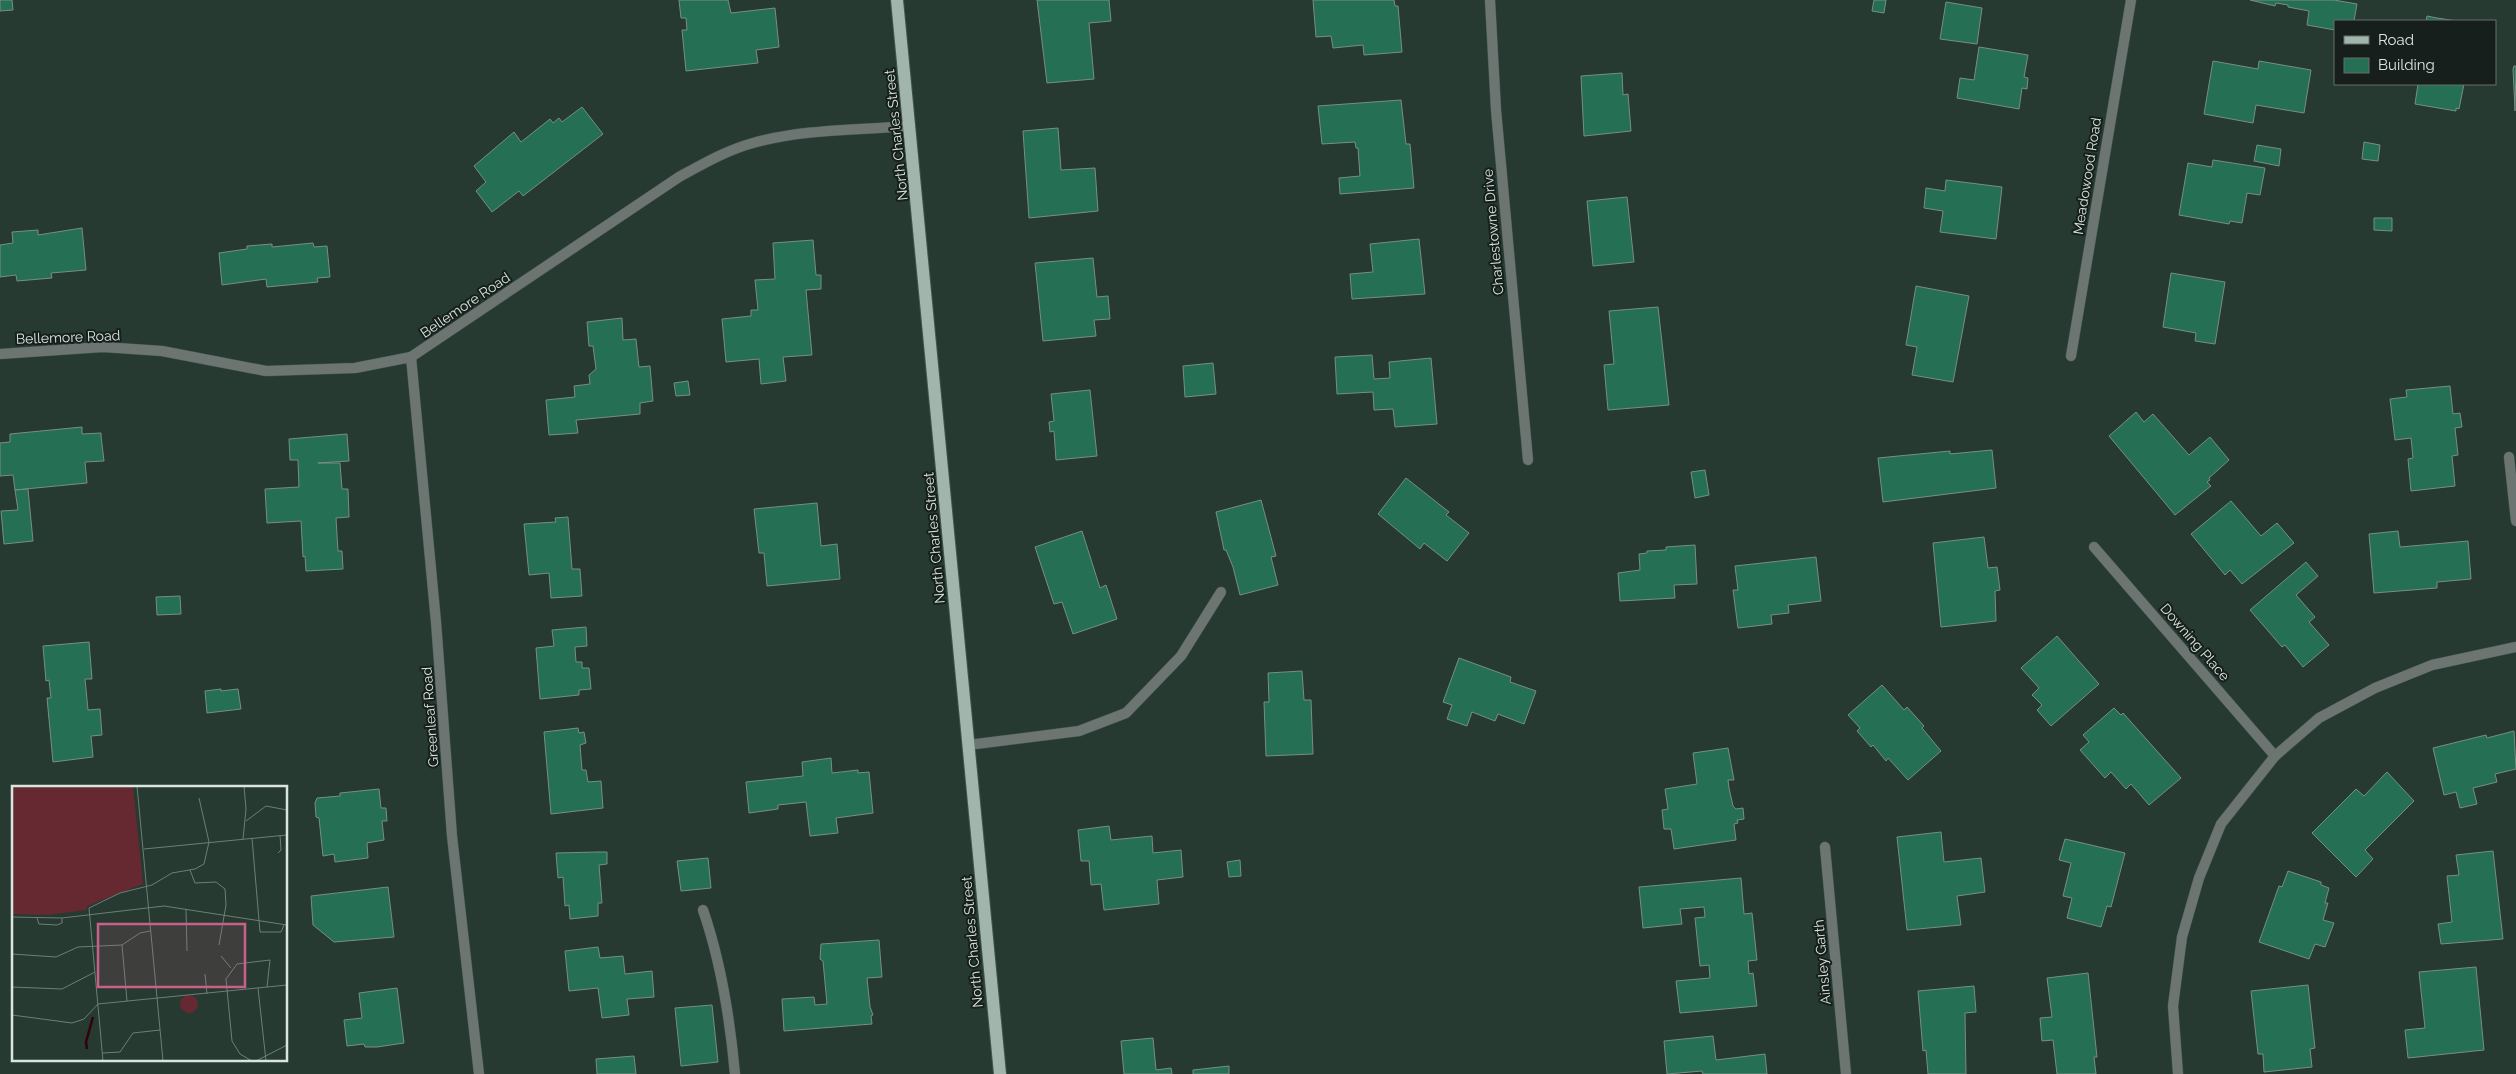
<svg xmlns="http://www.w3.org/2000/svg" width="2516" height="1074" font-family="Raleway,sans-serif">
	<style>
		.building { fill: #256f55; stroke: #788e84 }
		.lines { fill: none; stroke-linecap: round; stroke-linejoin: round }
		.service-casing { stroke: #43554d; stroke-width: 11 }
		.minor-casing { stroke: #43554d; stroke-width: 11 }
		.primary-casing { stroke: #43554d; stroke-width: 14 }
		.service { stroke: #6c7571; stroke-width: 10 }
		.minor { stroke: #6c7571; stroke-width: 10 }
		.primary { stroke: #a2b5ac; stroke-width: 12 }
		.labels { text-anchor: middle; dominant-baseline: central; stroke-width: 4; stroke-linejoin: round; paint-order: stroke }
		.street-label { font-size: 14px; fill: #d9e5df; stroke: #161f1b }
		.inset-river { fill: none; stroke: #35000b; stroke-width: 2.5 }
		.inset-road { fill: none; stroke: #6e7e77; stroke-width: 1 }
		.view { fill: #ca6089; fill-opacity: 0.15; stroke: #ca6089; stroke-width: 2.5 }
		.inset-edge { fill: none; stroke: #d9e5df; stroke-width: 2.5 }
	</style>
	<rect width="100%" height="100%" fill="#263a31"/>
	<!-- building -->
	<g class="building">
		<polygon points="0,0 12,0 13,10 0,11"/>
		<polygon points="679,0 728,0 731,13 775,8 779,47 756,50 758,63 686,71 682,30 687,30 686,18 681,18"/>
		<polygon points="1037,0 1109,0 1111,21 1089,23 1094,79 1047,83"/>
		<polygon points="1313,0 1394,0 1395,6 1398,6 1402,52 1364,55 1363,45 1333,48 1331,36 1316,37"/>
		<polygon points="1874,0 1886,0 1884,13 1872,11"/>
		<polygon points="2250,0 2334,0 2357,4 2354,21 2335,21 2335,30 2307,25 2309,11 2288,7 2288,5 2276,3 2275,6"/>
		<polygon points="1946,2 1982,8 1977,44 1940,39"/>
		<polygon points="2427,16 2437,18 2457,21 2426,21"/>
		<polygon points="1979,47 2028,55 2024,77 2028,78 2027,89 2022,88 2019,109 1957,98 1960,78 1974,80"/>
		<polygon points="2213,61 2258,69 2259,61 2311,70 2304,113 2256,105 2253,123 2204,114"/>
		<polygon points="2514,66 2516,66 2515,111 2513,69"/>
		<polygon points="1622,73 1623,95 1628,94 1631,131 1584,136 1581,76"/>
		<polygon points="2418,84 2464,84 2459,109 2456,108 2456,111 2415,104"/>
		<polygon points="1401,100 1406,144 1410,144 1414,188 1340,194 1339,178 1360,176 1358,148 1356,148 1355,142 1322,144 1318,106"/>
		<polygon points="582,107 603,134 523,196 519,191 492,212 476,191 486,182 474,166 514,132 521,142 550,119 553,123 559,118 562,122"/>
		<polygon points="1058,128 1061,170 1095,168 1098,211 1029,218 1023,131"/>
		<polygon points="2364,142 2380,145 2378,161 2362,159"/>
		<polygon points="2257,145 2281,149 2279,166 2254,161"/>
		<polygon points="2213,160 2265,168 2260,195 2247,193 2242,223 2230,221 2229,224 2179,215 2188,163 2212,167"/>
		<polygon points="1946,180 2002,187 1996,239 1940,232 1943,211 1924,208 1926,188 1945,191"/>
		<polygon points="1627,197 1634,262 1593,266 1587,201"/>
		<polygon points="2374,218 2392,218 2392,231 2374,230"/>
		<polygon points="82,228 86,270 51,273 52,278 17,281 16,275 0,277 0,245 13,243 12,232 38,230 38,235"/>
		<polygon points="1419,239 1425,294 1352,299 1350,274 1373,272 1370,244"/>
		<polygon points="813,240 816,275 821,275 821,289 806,290 812,355 783,357 786,381 761,384 759,359 726,362 722,319 751,316 751,310 758,310 755,280 775,279 773,243"/>
		<polygon points="313,243 314,247 327,246 330,277 317,278 318,282 267,287 266,279 222,285 219,253 247,249 247,246 272,244 272,247"/>
		<polygon points="1093,258 1097,297 1108,296 1110,319 1094,320 1096,336 1043,341 1035,263"/>
		<polygon points="2171,273 2225,282 2215,344 2195,341 2196,333 2163,327"/>
		<polygon points="1916,286 1969,296 1953,382 1912,375 1917,347 1906,345"/>
		<polygon points="1658,307 1669,405 1608,410 1604,365 1614,364 1609,311"/>
		<polygon points="622,318 623,340 636,339 639,367 650,366 653,401 640,403 640,414 576,420 578,433 549,435 546,400 575,397 574,386 590,384 589,375 596,369 593,346 589,346 587,322"/>
		<polygon points="1372,355 1374,379 1390,378 1389,362 1431,358 1437,424 1395,427 1393,409 1374,410 1373,392 1337,394 1335,357"/>
		<polygon points="1213,363 1216,394 1185,397 1183,366"/>
		<polygon points="688,381 690,395 676,396 674,383"/>
		<polygon points="2450,386 2453,414 2460,413 2462,427 2455,428 2458,455 2452,456 2455,486 2411,491 2408,459 2413,458 2411,438 2395,440 2390,399 2407,397 2406,390"/>
		<polygon points="1090,390 1097,456 1056,460 1054,431 1050,432 1049,422 1054,421 1051,394"/>
		<polygon points="2136,412 2144,422 2153,414 2189,455 2210,437 2229,460 2209,478 2210,480 2207,482 2211,486 2175,515 2109,436"/>
		<polygon points="82,427 82,434 101,433 101,436 104,461 85,462 87,483 15,490 13,475 0,476 0,443 10,442 10,434"/>
		<polygon points="347,434 349,461 318,463 340,463 342,489 348,489 349,517 336,518 338,551 342,551 343,569 306,571 305,556 303,557 301,521 267,523 265,489 299,487 298,460 290,460 289,439"/>
		<polygon points="1992,450 1996,488 1883,502 1878,458 1950,451 1950,454"/>
		<polygon points="1705,470 1709,495 1695,498 1691,472"/>
		<polygon points="1406,478 1449,512 1446,515 1469,533 1447,561 1424,543 1420,549 1378,514"/>
		<polygon points="28,489 33,541 4,544 1,511 18,510 15,490"/>
		<polygon points="1261,500 1276,556 1271,557 1278,585 1240,595 1233,567 1226,550 1224,550 1216,512"/>
		<polygon points="2231,501 2261,536 2277,523 2294,543 2242,584 2230,570 2225,575 2191,534"/>
		<polygon points="817,503 821,546 837,544 840,579 767,586 764,553 759,553 754,509"/>
		<polygon points="568,517 572,569 580,569 582,596 551,598 549,573 529,575 524,524 556,522 555,518"/>
		<polygon points="1082,531 1100,588 1106,585 1117,619 1073,634 1062,602 1054,604 1035,547"/>
		<polygon points="2398,531 2400,547 2468,541 2471,579 2437,582 2437,588 2374,593 2369,534"/>
		<polygon points="1984,537 1988,568 1997,567 2000,590 1995,591 1996,621 1941,627 1933,543"/>
		<polygon points="1695,545 1697,584 1674,585 1675,598 1620,601 1618,573 1640,570 1639,554 1647,553 1647,551 1666,550 1666,547"/>
		<polygon points="1816,557 1821,601 1788,605 1789,613 1771,615 1772,624 1738,628 1733,590 1738,590 1735,566"/>
		<polygon points="2306,562 2318,576 2296,595 2315,617 2309,622 2329,645 2303,667 2285,645 2282,647 2250,610"/>
		<polygon points="180,596 181,614 157,615 156,597"/>
		<polygon points="586,627 587,646 575,647 576,662 582,662 582,668 589,668 591,689 579,690 579,695 540,699 536,648 554,646 552,630"/>
		<polygon points="2057,636 2099,684 2051,726 2037,710 2042,705 2032,695 2039,688 2021,668"/>
		<polygon points="89,642 92,679 85,679 88,710 100,709 102,735 91,736 93,757 53,762 47,698 51,698 49,680 46,681 43,646"/>
		<polygon points="1459,658 1511,677 1510,682 1536,691 1524,724 1498,714 1495,721 1472,712 1467,726 1447,719 1452,705 1443,702"/>
		<polygon points="1302,671 1304,700 1311,700 1313,754 1266,756 1264,702 1269,702 1268,673"/>
		<polygon points="1882,685 1904,710 1907,707 1924,726 1922,728 1941,751 1908,780 1888,758 1886,761 1873,745 1871,747 1857,731 1860,728 1848,715"/>
		<polygon points="221,689 221,691 238,689 241,709 207,713 205,691"/>
		<polygon points="2114,708 2121,715 2123,713 2181,778 2149,805 2131,784 2126,789 2111,772 2105,778 2080,750 2089,742 2083,735"/>
		<polygon points="578,728 579,733 584,732 586,743 580,745 582,770 586,770 588,782 601,781 603,808 551,814 544,732"/>
		<polygon points="2514,731 2516,769 2495,774 2497,782 2473,788 2477,804 2460,808 2456,792 2444,795 2433,748 2486,735 2487,738"/>
		<polygon points="1728,748 1734,780 1728,780 1729,788 1733,806 1736,809 1743,808 1744,819 1737,820 1738,823 1734,824 1736,840 1674,849 1671,829 1664,829 1662,810 1668,809 1665,789 1697,784 1693,753"/>
		<polygon points="831,758 832,773 858,770 858,773 869,772 873,813 836,818 838,833 810,836 806,802 778,805 778,809 749,813 746,782 803,776 802,762"/>
		<polygon points="2387,772 2414,801 2365,850 2373,859 2356,877 2312,833 2356,789 2364,796"/>
		<polygon points="379,789 381,808 386,808 387,821 382,821 384,840 367,843 368,858 335,862 334,854 323,856 319,818 316,817 315,803 317,798 340,796 340,793"/>
		<polygon points="1109,826 1111,840 1152,836 1153,853 1181,850 1183,877 1157,880 1159,904 1104,910 1101,884 1091,885 1089,861 1081,861 1078,830"/>
		<polygon points="1941,832 1944,862 1981,858 1985,892 1957,896 1961,925 1907,930 1897,837"/>
		<polygon points="2065,839 2125,853 2111,907 2107,906 2101,927 2067,918 2072,898 2063,896 2071,863 2059,860"/>
		<polygon points="2493,851 2503,939 2441,944 2438,924 2452,922 2447,876 2459,875 2456,855"/>
		<polygon points="597,852 607,852 607,864 599,865 602,903 598,903 598,916 570,919 569,905 565,906 563,877 558,878 556,853"/>
		<polygon points="708,858 711,888 681,891 677,861"/>
		<polygon points="1240,860 1241,876 1229,877 1227,862"/>
		<polygon points="2288,871 2321,882 2321,885 2329,888 2325,903 2328,903 2323,920 2334,923 2325,947 2315,944 2309,959 2259,942 2279,886 2282,887"/>
		<polygon points="1741,878 1744,914 1752,913 1757,960 1748,961 1749,974 1753,973 1757,1006 1680,1013 1676,981 1710,978 1709,965 1700,966 1695,918 1705,917 1704,907 1680,909 1682,924 1643,928 1639,887"/>
		<polygon points="388,887 394,937 334,942 313,925 311,896"/>
		<polygon points="879,940 882,977 867,978 870,1007 873,1015 871,1016 872,1024 784,1031 782,999 814,997 815,1005 827,1004 823,961 820,959 821,944"/>
		<polygon points="598,947 600,958 623,956 625,974 652,971 654,997 627,999 629,1015 602,1018 598,988 569,991 565,951"/>
		<polygon points="2476,967 2484,1050 2408,1058 2405,1030 2425,1028 2419,972"/>
		<polygon points="2088,973 2097,1057 2094,1057 2096,1074 2057,1074 2053,1040 2042,1041 2040,1018 2052,1017 2047,978"/>
		<polygon points="2308,985 2315,1048 2310,1049 2312,1067 2264,1072 2263,1054 2258,1054 2251,991"/>
		<polygon points="1974,986 1976,1012 1965,1013 1966,1074 1928,1074 1926,1050 1923,1051 1918,991"/>
		<polygon points="397,988 404,1043 377,1047 365,1047 364,1044 347,1046 344,1020 362,1018 359,993"/>
		<polygon points="712,1005 718,1062 681,1066 675,1008"/>
		<polygon points="1713,1036 1716,1060 1765,1054 1767,1074 1703,1074 1702,1071 1667,1074 1664,1041"/>
		<polygon points="1153,1038 1156,1070 1171,1068 1172,1074 1124,1074 1121,1041"/>
		<polygon points="634,1056 636,1074 597,1074 596,1059"/>
		<polygon points="1229,1066 1229,1074 1193,1074 1193,1070"/>
	</g>
	<g class="lines">
		<defs>
			<g id="service">
				<polyline points="2509,457 2516,521"/>
				<polyline points="968,745 1079,731 1126,713 1181,656 1221,592"/>
				<path d="M703,910C721,962 730,1019 735,1074"/>
			</g>
			<g id="minor">
				<polyline points="1490,0 1496,110 1528,460"/>
				<path d="M0,354L103,347L162,351L266,371L355,368L411,357L679,177C703,164 727,150 753,143C803,129 859,130 910,126"/>
				<polyline points="2071,356 2131,0"/>
				<polyline points="411,357 436,622 452,836 479,1074"/>
				<polyline points="2094,547 2275,756"/>
				<polyline points="1825,847 1846,1074"/>
				<polyline points="2178,1074 2173,1006 2182,937 2199,878 2221,824 2275,756 2319,718 2375,688 2432,665 2516,647"/>
			</g>
			<polyline id="primary" points="897,0 1000,1074"/>
		</defs>
		<!-- service casing -->
		<use href="#service" class="service-casing"/>
		<!-- minor casing -->
		<use href="#minor" class="minor-casing"/>
		<!-- primary casing -->
		<use href="#primary" class="primary-casing"/>
		<!-- service -->
		<use href="#service" class="service"/>
		<!-- minor -->
		<use href="#minor" class="minor"/>
		<!-- primary -->
		<use href="#primary" class="primary"/>
	</g>
	<g class="labels">
		<!-- street labels -->
		<g class="street-label">
			<text transform="translate(896 135) rotate(-96)">North Charles Street</text>
			<text transform="translate(2087 176) rotate(-81)">Meadowood Road</text>
			<text transform="translate(1493 232) rotate(-95)">Charlestowne Drive</text>
			<text transform="translate(465 305) rotate(-34)">Bellemore Road</text>
			<text transform="translate(68 337) rotate(-2)">Bellemore Road</text>
			<text transform="translate(934 538) rotate(-95)">North Charles Street</text>
			<text transform="translate(2195 642) rotate(49)">Downing Place</text>
			<text transform="translate(430 717) rotate(-94)">Greenleaf Road</text>
			<text transform="translate(972 942) rotate(-95)">North Charles Street</text>
			<text transform="translate(1822 962) rotate(-95)">Ainsley Garth</text>
		</g>
	</g>
	<!-- overview -->
	<g transform="translate(12 786)">
		<rect width="275" height="275" fill="#263a31"/>
		<path d="M0,0H121L131,98L75,120L74,124L36,129L0,128ZM168 218a9 9 0 1 1 18 0a9 9 0 1 1-18 0Z" fill="#672931"/>
		<path class="inset-river" d="M75,263L74,256L81,231"/>
		<path class="inset-road" d="M125,0L151,275M234,35L254,20L275,24M240,52L248,146H269L272,139M231,53L234,23L232,0M132,63L275,49M266,67L269,64L268,49M178,84L183,97L204,96L213,103L214,119L207,159M174,123L175,165M0,131L50,132L152,120L275,139M25,132L27,138L45,139L50,137V132M110,159L115,215M0,168L44,171L66,161L110,159L128,147L138,145M209,170L219,182M193,188L195,208M0,201L50,203L83,186M246,202L254,275M0,229L60,237L72,233L86,218L275,199M91,267L108,266L121,247L148,244M91,275L77,122L108,107L140,99L160,87L183,83L192,78L197,56L187,12M240,275L228,268L220,255L214,193L225,178L258,174L255,201M244,275L275,259"/>
		<path class="view" d="M86,138H233V201H86Z"/>
		<rect width="275" height="275" class="inset-edge"/>
	</g>
	<!-- legend -->
	<rect x="2334" y="20" width="162" height="65" fill="#161f1b" stroke="#646e69"/>
	<rect x="2344" y="36" width="25" height="8" fill="#a2b5ac" stroke="#646e69"/>
	<text x="2378" y="45" font-size="15" fill="#d9e5df">Road</text>
	<rect x="2344" y="58" width="25" height="15" fill="#256f55" stroke="#646e69"/>
	<text x="2378" y="70" font-size="15" fill="#d9e5df">Building</text>
</svg>
